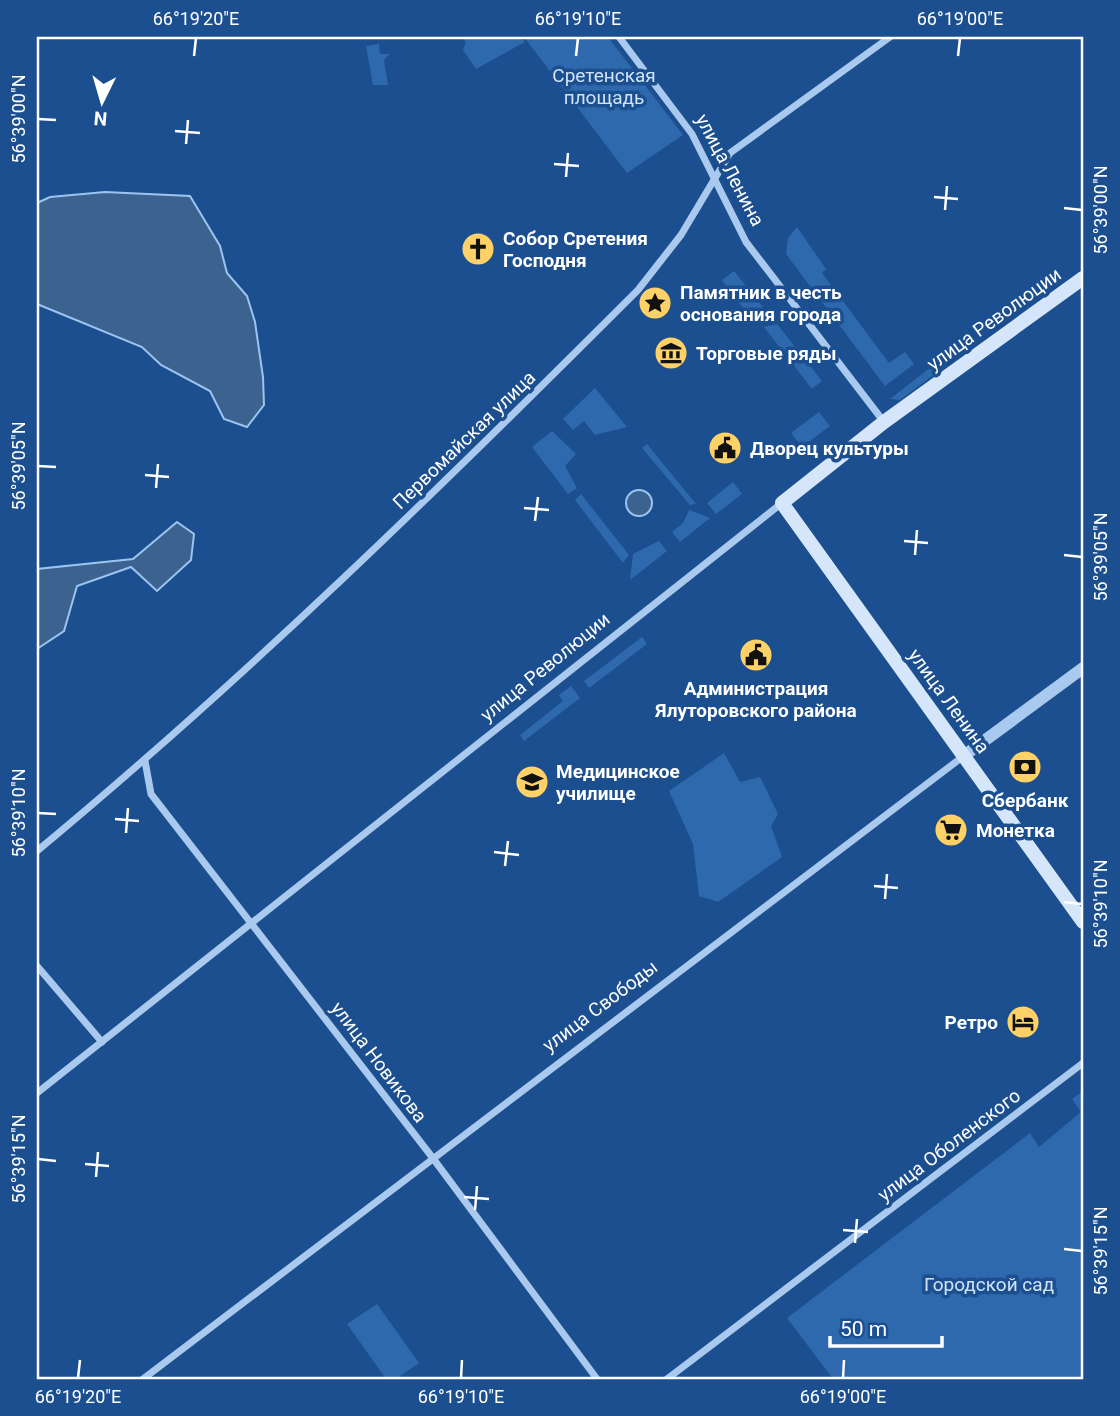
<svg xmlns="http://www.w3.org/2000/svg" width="1120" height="1416" font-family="Roboto,sans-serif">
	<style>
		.green { fill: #2e69ad }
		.water { fill: #3c6290; stroke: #9cc4f0; stroke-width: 2 }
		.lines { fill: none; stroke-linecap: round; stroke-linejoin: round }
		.minor { stroke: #a9c9ee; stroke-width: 7 }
		.tertiary { stroke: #a9c9ee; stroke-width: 12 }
		.secondary { stroke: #d6e6fa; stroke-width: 14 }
		.ticks { fill: none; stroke: #fff; stroke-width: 2.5 }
		.labels { text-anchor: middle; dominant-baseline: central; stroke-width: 7; stroke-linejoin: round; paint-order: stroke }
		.park-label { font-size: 19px; fill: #cfe3fa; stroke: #1b4f8f }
		.street-label { font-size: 19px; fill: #fff; stroke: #1b4f8f }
		.poi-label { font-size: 19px; font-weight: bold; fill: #fff; stroke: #1b4f8f; text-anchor: start }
		.neatline { fill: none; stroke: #fff; stroke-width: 2.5 }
		.ticks-label { font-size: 18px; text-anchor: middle; fill: #fff }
	</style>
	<rect width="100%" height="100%" fill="#1b4f8f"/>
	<!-- green -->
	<g class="green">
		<polygon points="461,37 521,37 525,42 476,69 463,50 466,42"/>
		<polygon points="524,37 608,37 683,135 627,173"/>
		<polygon points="379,44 380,54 390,54 384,60 388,85 373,85 366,46"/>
		<polygon points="797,227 826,269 822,273 889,363 905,352 914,364 885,386 786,254 788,238"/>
		<polygon points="734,271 766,311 753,321 722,280"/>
		<polygon points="777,324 822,381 812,389 764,327"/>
		<polygon points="972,335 968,349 900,400 890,399"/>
		<polygon points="595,388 627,427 595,435 584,421 573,430 563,419"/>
		<polygon points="819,412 830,426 802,447 791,433"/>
		<polygon points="552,431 576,454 565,466 577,488 568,494 532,447"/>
		<polygon points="647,444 696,504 690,505 642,448"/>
		<polygon points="733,482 742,494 716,514 707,503"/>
		<polygon points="581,494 629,555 623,563 575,500"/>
		<polygon points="689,510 710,518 680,542 672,532 683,523"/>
		<polygon points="659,541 667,551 630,580 633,554"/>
		<polygon points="642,637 647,644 589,688 584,681"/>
		<polygon points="571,686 580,698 524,741 520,735 563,701 559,695"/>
		<polygon points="724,753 740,782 760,777 778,814 771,826 782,857 718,902 699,896 693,844 669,791"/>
		<polygon points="1083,1091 1083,1379 833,1379 787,1318 1030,1133 1039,1147 1081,1112 1072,1099"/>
		<polygon points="377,1304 419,1363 396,1379 386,1379 347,1324"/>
	</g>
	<!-- water -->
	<g class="water">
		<polygon points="105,192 190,196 220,246 227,273 247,296 255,322 263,377 264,405 247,427 224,419 210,391 161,365 142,347 37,304 37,203 50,197"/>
		<circle cx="639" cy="503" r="13"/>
		<polygon points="177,522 194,534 191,560 157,591 131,567 77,586 64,631 37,649 37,569 133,559"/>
	</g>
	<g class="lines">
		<!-- minor -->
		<g class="minor">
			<polyline points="619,37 692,134 746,242 884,422"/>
			<polyline points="145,761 151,794 432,1157 597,1379"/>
			<path d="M37,851C248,676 444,484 638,290L681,235L730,153L890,37"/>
			<polyline points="37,966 102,1042"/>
			<polyline points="37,1093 782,503"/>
			<polyline points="143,1379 965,755"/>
			<polyline points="667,1379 1083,1063"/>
		</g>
		<!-- tertiary -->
		<polyline class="tertiary" points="965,755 1083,668"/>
		<!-- secondary -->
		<polyline class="secondary" points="1083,278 884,422 782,503 1083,922"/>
	</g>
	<!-- ticks -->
	<path class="ticks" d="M194,56L196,38M576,56L578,38M958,56L960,38M38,119L56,120M175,131L200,133M186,144L188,120M554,164L579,166M566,177L568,153M934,197L958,199M1064,208L1082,210M945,210L947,186M38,466L56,467M145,475L169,477M156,488L158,464M524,508L549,510M535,521L538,497M904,541L928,543M915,555L917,530M1064,555L1082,557M38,813L56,814M115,819L139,821M126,833L128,808M494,852L519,855M505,866L508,841M874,886L898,888M885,899L887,874M1064,902L1082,904M38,1159L56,1161M85,1164L109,1166M96,1177L98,1152M464,1197L489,1199M475,1210L477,1186M843,1230L868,1232M855,1243L857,1219M1064,1249L1082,1251M78,1378L80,1360M461,1378L462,1360M843,1378L844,1360"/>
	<!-- icons -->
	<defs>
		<symbol id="church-disc" viewBox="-11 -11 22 22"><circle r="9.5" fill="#ffd166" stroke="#1b4f8f"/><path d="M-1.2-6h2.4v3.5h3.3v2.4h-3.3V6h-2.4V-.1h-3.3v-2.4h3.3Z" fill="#111"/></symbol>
		<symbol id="sight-disc" viewBox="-11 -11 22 22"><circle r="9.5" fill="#ffd166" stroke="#1b4f8f"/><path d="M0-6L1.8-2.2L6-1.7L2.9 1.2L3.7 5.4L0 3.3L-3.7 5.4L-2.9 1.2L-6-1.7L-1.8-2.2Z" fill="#111"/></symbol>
		<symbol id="museum-disc" viewBox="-11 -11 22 22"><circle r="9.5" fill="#ffd166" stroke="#1b4f8f"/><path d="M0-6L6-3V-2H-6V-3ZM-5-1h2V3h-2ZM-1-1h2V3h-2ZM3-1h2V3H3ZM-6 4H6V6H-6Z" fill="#111"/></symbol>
		<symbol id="civic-disc" viewBox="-11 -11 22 22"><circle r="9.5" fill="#ffd166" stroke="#1b4f8f"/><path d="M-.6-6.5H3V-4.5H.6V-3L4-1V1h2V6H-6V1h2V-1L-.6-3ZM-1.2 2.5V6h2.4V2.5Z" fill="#111"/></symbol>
		<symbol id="bank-disc" viewBox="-11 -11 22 22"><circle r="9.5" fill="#ffd166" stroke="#1b4f8f"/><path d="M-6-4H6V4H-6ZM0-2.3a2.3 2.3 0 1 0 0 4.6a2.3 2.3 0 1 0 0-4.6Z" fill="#111"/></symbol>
		<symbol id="university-disc" viewBox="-11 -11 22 22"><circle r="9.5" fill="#ffd166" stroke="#1b4f8f"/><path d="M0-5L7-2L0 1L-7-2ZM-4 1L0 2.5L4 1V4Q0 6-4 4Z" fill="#111"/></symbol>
		<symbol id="supermarket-disc" viewBox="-11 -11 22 22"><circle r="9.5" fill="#ffd166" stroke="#1b4f8f"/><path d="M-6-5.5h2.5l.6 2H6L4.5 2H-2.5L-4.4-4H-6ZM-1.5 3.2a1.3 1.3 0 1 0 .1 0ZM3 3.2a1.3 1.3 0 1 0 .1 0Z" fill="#111"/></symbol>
		<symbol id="hotel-disc" viewBox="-11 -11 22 22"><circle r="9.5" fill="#ffd166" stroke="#1b4f8f"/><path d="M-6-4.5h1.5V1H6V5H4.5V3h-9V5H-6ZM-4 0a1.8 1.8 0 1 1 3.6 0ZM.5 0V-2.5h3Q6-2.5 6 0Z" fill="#111"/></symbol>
	</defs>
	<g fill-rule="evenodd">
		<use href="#church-disc" x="459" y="230" width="38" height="38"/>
		<use href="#sight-disc" x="636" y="284" width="38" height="38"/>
		<use href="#museum-disc" x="652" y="334" width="38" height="38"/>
		<use href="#civic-disc" x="706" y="429" width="38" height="38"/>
		<use href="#civic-disc" x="737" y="636" width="38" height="38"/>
		<use href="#bank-disc" x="1006" y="748" width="38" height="38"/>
		<use href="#university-disc" x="513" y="763" width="38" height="38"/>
		<use href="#supermarket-disc" x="932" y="811" width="38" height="38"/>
		<use href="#hotel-disc" x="1004" y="1003" width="38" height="38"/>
	</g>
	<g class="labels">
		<!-- park labels -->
		<g class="park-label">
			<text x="604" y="75">Сретенская<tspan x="604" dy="22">площадь</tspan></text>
			<text x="989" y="1284">Городской сад</text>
		</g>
		<!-- street labels -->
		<g class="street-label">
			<text transform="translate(730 170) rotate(62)">улица Ленина</text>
			<text transform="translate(994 319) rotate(-36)">улица Революции</text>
			<text transform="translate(464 440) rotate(-44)">Первомайская улица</text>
			<text transform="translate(545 667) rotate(-39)">улица Революции</text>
			<text transform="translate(949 701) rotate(54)">улица Ленина</text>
			<text transform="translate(600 1006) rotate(-37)">улица Свободы</text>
			<text transform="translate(379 1062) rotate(53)">улица Новикова</text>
			<text transform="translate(949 1145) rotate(-37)">улица Оболенского</text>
		</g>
		<!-- poi labels -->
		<g class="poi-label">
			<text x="503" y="238">Собор Сретения<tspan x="503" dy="22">Господня</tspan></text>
			<text x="680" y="292">Памятник в честь<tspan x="680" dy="22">основания города</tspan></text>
			<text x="696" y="353">Торговые ряды</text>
			<text x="750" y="448">Дворец культуры</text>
			<text x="756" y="688" text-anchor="middle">Администрация<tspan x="756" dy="22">Ялуторовского района</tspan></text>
			<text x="556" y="771">Медицинское<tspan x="556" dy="22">училище</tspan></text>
			<text x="1025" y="800" text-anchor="middle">Сбербанк</text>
			<text x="976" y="830">Монетка</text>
			<text x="998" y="1022" text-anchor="end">Ретро</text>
		</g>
	</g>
	<!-- border -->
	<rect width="1120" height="1416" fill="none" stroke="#1b4f8f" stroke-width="77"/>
	<!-- north arrow -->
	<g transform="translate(102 102) rotate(185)" stroke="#1b4f8f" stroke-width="5" paint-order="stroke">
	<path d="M0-5L12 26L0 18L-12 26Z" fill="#ffffff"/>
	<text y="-10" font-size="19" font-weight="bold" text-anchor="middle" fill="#ffffff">N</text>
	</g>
	<!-- scale -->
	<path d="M830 1336v10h112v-10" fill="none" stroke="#ffffff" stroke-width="3.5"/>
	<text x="840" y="1336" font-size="21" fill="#ffffff" stroke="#1b4f8f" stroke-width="5" paint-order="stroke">50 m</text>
	<rect x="38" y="38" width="1044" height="1340" class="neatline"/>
	<g class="ticks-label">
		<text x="196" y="25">66°19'20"E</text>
		<text x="578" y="25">66°19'10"E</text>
		<text x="960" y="25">66°19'00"E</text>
		<text transform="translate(19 119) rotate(-90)" y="6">56°39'00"N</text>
		<text transform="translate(1101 210) rotate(-90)" y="6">56°39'00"N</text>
		<text transform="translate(19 466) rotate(-90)" y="6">56°39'05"N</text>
		<text transform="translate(1101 557) rotate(-90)" y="6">56°39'05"N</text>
		<text transform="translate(19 813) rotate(-90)" y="6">56°39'10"N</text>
		<text transform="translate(1101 904) rotate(-90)" y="6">56°39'10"N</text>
		<text transform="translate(19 1159) rotate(-90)" y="6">56°39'15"N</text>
		<text transform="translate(1101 1251) rotate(-90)" y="6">56°39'15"N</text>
		<text x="78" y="1403">66°19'20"E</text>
		<text x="461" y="1403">66°19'10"E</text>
		<text x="843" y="1403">66°19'00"E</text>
	</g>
</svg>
